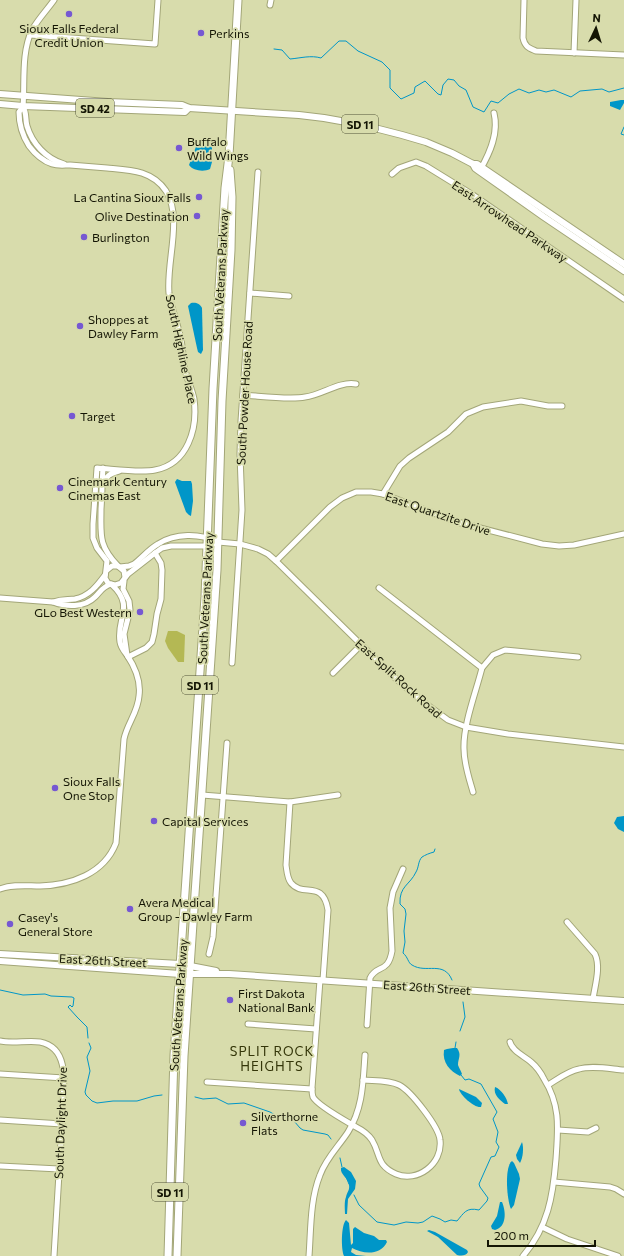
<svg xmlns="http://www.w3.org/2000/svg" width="624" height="1256" font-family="Commissioner,sans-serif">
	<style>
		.green { fill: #b4b854 }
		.water { fill: #0096c8 }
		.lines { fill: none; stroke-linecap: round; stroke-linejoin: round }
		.stream { stroke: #0096c8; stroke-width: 1 }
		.minor-casing { stroke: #a3a678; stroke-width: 7 }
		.major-casing { stroke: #a3a678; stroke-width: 8 }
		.highway-casing { stroke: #a3a678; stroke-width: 9 }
		.minor { stroke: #fff; stroke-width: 5 }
		.major { stroke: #fff; stroke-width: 6 }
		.highway { stroke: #fff; stroke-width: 7 }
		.poi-dot { fill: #7658d2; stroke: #d8dcac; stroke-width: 1.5 }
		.labels { text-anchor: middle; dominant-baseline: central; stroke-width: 3.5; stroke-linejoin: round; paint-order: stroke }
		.shield { fill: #d8dcac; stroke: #4f5136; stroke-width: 1 }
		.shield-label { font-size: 11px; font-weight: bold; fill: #141504 }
		.poi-label { font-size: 12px; fill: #141504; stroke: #d8dcac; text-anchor: start }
		.street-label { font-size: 12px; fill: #141504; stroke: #d8dcac }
		.neighbourhood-label { font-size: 13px; letter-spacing: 1px; fill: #343609; stroke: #d8dcac }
	</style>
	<rect width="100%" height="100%" fill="#d8dcac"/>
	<!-- green -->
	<polygon class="green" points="168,631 177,631 185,635 184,662 178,662 168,648 165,641"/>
	<!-- water -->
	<g class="water">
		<polygon points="621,100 624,100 624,103 620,110 610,106 610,102"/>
		<path d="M201,141L209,142L212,145V162L210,169C204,172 193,171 189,165L197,144Z"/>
		<path d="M191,303C195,302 200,303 202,308L203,350L201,354L198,352L197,348L188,306Z"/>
		<polygon points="177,479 182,481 191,481 192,484 193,501 191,516 189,515 186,512 175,482"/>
		<polygon points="624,816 624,832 618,829 614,823 617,817"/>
		<path d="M453,1048H457C462,1055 458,1058 458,1065C459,1068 461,1071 462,1074L460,1076C450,1071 442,1063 444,1050L447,1049Z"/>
		<path d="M495,1087C501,1089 507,1098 508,1104H505C500,1100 493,1095 495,1087Z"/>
		<path d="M459,1089L476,1097L482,1103L481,1107C474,1108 460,1095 459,1089Z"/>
		<path d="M522,1142C524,1147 523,1158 520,1163L517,1159L516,1155Z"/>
		<path d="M512,1161L514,1163L519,1174L520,1179L514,1205L511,1209C507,1201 504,1167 512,1161Z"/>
		<path d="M344,1167L351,1172L356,1181L355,1189L348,1199L347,1214H345C345,1209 344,1202 346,1197C347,1192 350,1190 349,1185C348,1177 340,1175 341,1168Z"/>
		<path d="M500,1202H502C506,1211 507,1227 495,1230L492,1229L491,1226L497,1216Z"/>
		<path d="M346,1220L349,1223L351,1245L353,1243V1229L355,1227L364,1233L374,1236L379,1240H386L387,1242C380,1256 363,1254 352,1248L351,1252L356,1255L366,1256H344C341,1249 341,1225 346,1220Z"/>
		<path d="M429,1230L435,1232L467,1250L468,1252C466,1256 461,1256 457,1255L438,1237L427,1231Z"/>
	</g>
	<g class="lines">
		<!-- stream -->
		<g class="stream">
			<path d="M274,49L282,50L290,59C301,58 311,55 321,58L339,41H346L358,51L382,62L390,70V88L401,99L414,93L415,87L425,81L438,94L441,95L443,85L448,79L454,80L459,86L466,90L473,107L484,112L491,101L498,103L509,94L519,89L529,93L539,90L546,92L554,90L571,97L580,91L602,89L609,92L624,88"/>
			<polyline points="624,127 621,134 624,135"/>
			<path d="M435,849L434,852C430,853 425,855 422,857C418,861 419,867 416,872C410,885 399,886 400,904L405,909L406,914L404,931L405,942L403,953C408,957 408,963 412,965C426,974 444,960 452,980"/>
			<polyline points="0,990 23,995 45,994 51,996 72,997 74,998 73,1006 72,1007 70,1005 68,1007 77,1017 87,1027 88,1038"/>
			<polyline points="460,1031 465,1017 463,1002"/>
			<polyline points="89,1043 91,1048 87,1057 90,1071 85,1092 86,1095 92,1101 97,1103 113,1101 137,1101 154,1096 162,1095"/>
			<polyline points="455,1048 456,1042"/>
			<polyline points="195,1097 203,1099 216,1098 228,1104 244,1103 270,1112 277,1116 289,1118 294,1121 300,1128 303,1130 325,1134 328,1135 331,1139"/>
			<polyline points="340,1158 342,1167"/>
			<polyline points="346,1177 349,1184"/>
			<path d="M354,1195L359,1205L377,1222L394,1225L406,1222L418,1223L423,1222L432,1216L440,1219L445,1222L451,1220L457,1221C464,1213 466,1207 479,1210L487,1201L488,1198L480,1187L479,1184L491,1157L495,1156L499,1147L496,1142L498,1132L493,1119L497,1112L481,1084L469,1079L465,1080L461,1075"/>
		</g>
		<defs>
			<g id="minor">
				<path d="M54,0C47,10 38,19 32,30C21,53 25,82 23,107L19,112C19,124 22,135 29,146C35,154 43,161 52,164C58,166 64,165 70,165C82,166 95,167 107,168C129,170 152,170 166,191C183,218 166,262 169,293C171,308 178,324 181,340C183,350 183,360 185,370C187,379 192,389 194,399C198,428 188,464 155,470C140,473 113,469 97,468L93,524V538L97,548L107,561L105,578L108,583L111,584L115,585L121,583L128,574L155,553L162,548L171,546H208L218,542L240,544L258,549L268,554L276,561L393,676L418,698L448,720L466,727L508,734L624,747"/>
				<path d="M524,0L523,38C525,47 529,48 536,51L624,55"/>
				<polyline points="270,5 271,0"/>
				<polyline points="30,35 155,44 158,0"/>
				<polyline points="574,53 576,0"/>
				<path d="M23,107C27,113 25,119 27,126C32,143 46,159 64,164"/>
				<path d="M480,170C490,153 499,133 494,113"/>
				<polyline points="392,174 399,168 416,162 426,166 473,195 624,299"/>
				<polyline points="250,293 289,296"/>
				<path d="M243,395C260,396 289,400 305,397C322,395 339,381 356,384"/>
				<path d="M103,468C102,482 102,495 101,509C101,535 98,545 118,566"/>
				<path d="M102,484C106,476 111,473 119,471"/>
				<polyline points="383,494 400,466 409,458 448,432 466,414 483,407 521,401 548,406 562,406"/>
				<polyline points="276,561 330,507 342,498 356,492 371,492 383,494 457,522 542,544 559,546 574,545 624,534"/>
				<path d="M120,567L129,566L134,564C142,558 149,549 158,544C175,533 200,533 218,542"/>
				<polyline points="107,570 112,566 118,566 124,571 125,577"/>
				<polyline points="124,581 123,589 129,601 130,610 124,634 127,655"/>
				<polyline points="379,588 482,668"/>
				<path d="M0,598L53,602C66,607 84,608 95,597C101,591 102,587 111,584"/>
				<path d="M53,602C62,599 67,600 75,599C89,596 97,586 105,575"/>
				<polyline points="128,657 146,648 152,642 154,634 157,614 161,599 162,570 161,563 155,553"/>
				<polyline points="232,663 242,510 240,454 241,421 258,172"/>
				<polyline points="333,673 361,645"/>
				<path d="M473,792C469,778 464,764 464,749C463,725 476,692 482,668L493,655L505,650L578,657"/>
				<polyline points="202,795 290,802 338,795"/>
				<path d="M290,802L286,865C287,871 287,878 291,883C303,898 323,879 328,910L323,980"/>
				<path d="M0,889C12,884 27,886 40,886C71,885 104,874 116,843L124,739C127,724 138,712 139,696C141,682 135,667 127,655C124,651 121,648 120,642C116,619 135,606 112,585"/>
				<path d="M567,922L595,954C601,967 595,985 593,999"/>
				<polyline points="209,954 213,937 227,743"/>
				<path d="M320,980L312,1088C312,1091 312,1094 313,1097C318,1106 346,1121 356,1127C362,1130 368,1134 372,1140C381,1155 376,1165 396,1174C417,1183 443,1164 440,1140C439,1127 411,1091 399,1085C389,1080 375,1081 363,1080"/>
				<polyline points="248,1024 316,1029"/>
				<path d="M367,1025L370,978C377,964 388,974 392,951L390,908L393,892L403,869"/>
				<path d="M0,1041C13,1044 27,1040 40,1042C76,1049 60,1099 62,1124L54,1256"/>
				<path d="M510,1042C512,1051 524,1056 531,1062C537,1067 541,1073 544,1079C561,1106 558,1129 556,1159C553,1196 548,1227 523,1256"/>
				<polyline points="0,1074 64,1078"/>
				<polyline points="207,1082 312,1089"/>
				<path d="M548,1085C558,1079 568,1071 579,1069C592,1065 611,1069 624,1070"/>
				<polyline points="0,1120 62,1124"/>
				<polyline points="558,1130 588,1132 596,1128"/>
				<polyline points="0,1166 59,1169"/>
				<polyline points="554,1182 610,1187 616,1189 624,1194"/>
				<polyline points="542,1227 567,1239 618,1256"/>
				<path d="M309,1256C311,1229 310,1200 320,1175C326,1158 339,1146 348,1132C363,1108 363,1082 365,1055"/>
			</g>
			<g id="major">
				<polyline points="0,94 108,102 182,105 189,108 299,115 324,118 363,125 402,135 426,142 452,153 473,164 477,164 624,264"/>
				<polyline points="0,104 23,106 185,112 189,108"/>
				<polyline points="473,164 475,168 479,171 544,217 624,271"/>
				<polyline points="0,954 180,964 216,971"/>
				<polyline points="0,961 180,974 229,974 624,1001"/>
			</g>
			<g id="highway">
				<polyline points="168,1256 174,1055 205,597 213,389 225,188 229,156 238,0"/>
				<polyline points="177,1256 184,1056 217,570 222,401 231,250 232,197 230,170"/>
			</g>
		</defs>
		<!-- minor casing -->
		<use href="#minor" class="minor-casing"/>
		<!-- major casing -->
		<use href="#major" class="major-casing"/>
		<!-- highway casing -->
		<use href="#highway" class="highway-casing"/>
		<!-- minor -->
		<use href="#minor" class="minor"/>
		<!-- major -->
		<use href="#major" class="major"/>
		<!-- highway -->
		<use href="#highway" class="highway"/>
	</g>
	<!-- markers -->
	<g class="poi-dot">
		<circle cx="69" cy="14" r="4"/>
		<circle cx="201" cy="33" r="4"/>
		<circle cx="179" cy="148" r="4"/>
		<circle cx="199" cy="197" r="4"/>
		<circle cx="197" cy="216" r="4"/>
		<circle cx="84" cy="237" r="4"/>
		<circle cx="80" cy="326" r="4"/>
		<circle cx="72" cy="416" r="4"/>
		<circle cx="60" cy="488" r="4"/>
		<circle cx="140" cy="612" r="4"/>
		<circle cx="55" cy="788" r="4"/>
		<circle cx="154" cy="821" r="4"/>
		<circle cx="130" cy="909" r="4"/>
		<circle cx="10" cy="924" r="4"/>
		<circle cx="230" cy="1000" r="4"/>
		<circle cx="243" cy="1123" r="4"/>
	</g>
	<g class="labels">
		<!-- shield labels -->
		<g class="shield">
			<rect x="76" y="99" width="38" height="18" rx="3"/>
			<rect x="342" y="115" width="36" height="18" rx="3"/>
			<rect x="182" y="676" width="36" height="18" rx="3"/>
			<rect x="152" y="1183" width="36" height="18" rx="3"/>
		</g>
		<g class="shield-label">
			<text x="95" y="108">SD 42</text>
			<text x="360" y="124">SD 11</text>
			<text x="200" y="685">SD 11</text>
			<text x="170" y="1192">SD 11</text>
		</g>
		<!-- poi labels -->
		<g class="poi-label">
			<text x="69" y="28" text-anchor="middle">Sioux Falls Federal<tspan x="69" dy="14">Credit Union</tspan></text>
			<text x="209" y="33">Perkins</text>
			<text x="187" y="141">Buffalo<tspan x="187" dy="14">Wild Wings</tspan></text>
			<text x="191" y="197" text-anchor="end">La Cantina Sioux Falls</text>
			<text x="189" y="216" text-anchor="end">Olive Destination</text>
			<text x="92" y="237">Burlington</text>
			<text x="88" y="319">Shoppes at<tspan x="88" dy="14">Dawley Farm</tspan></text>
			<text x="80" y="416">Target</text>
			<text x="68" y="481">Cinemark Century<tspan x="68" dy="14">Cinemas East</tspan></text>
			<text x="132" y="612" text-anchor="end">GLo Best Western</text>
			<text x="63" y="781">Sioux Falls<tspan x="63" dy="14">One Stop</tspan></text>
			<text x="162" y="821">Capital Services</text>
			<text x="138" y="902">Avera Medical<tspan x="138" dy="14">Group - Dawley Farm</tspan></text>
			<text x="18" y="917">Casey's<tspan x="18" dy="14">General Store</tspan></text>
			<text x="238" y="993">First Dakota<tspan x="238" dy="14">National Bank</tspan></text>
			<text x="251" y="1116">Silverthorne<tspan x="251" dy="14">Flats</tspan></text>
		</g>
		<!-- street labels -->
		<g class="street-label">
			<text transform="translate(510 221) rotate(34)">East Arrowhead Parkway</text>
			<text transform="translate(220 275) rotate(-87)">South Veterans Parkway</text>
			<text transform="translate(182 349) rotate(78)">South Highline Place</text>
			<text transform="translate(244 393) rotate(-87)">South Powder House Road</text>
			<text transform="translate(438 513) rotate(19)">East Quartzite Drive</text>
			<text transform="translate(205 598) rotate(-87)">South Veterans Parkway</text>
			<text transform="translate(399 678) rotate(42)">East Split Rock Road</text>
			<text transform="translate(103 960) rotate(3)">East 26th Street</text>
			<text transform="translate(427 987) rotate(4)">East 26th Street</text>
			<text transform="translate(178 1005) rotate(-86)">South Veterans Parkway</text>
			<text transform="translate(60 1123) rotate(-88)">South Daylight Drive</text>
		</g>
		<!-- neighbourhood labels -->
		<g class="neighbourhood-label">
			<text x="272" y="1051">SPLIT ROCK<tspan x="272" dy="15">HEIGHTS</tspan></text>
		</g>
	</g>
	<!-- north arrow -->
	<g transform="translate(596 28) rotate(4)" stroke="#d8dcac" stroke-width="3" paint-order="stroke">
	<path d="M0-3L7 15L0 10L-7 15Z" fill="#141504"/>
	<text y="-6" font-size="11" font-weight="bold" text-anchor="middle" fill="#141504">N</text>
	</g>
	<!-- scale -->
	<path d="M488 1240v6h107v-6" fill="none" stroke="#141504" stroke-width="2"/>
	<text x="494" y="1240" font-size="12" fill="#141504" stroke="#d8dcac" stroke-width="3" paint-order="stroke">200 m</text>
</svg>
